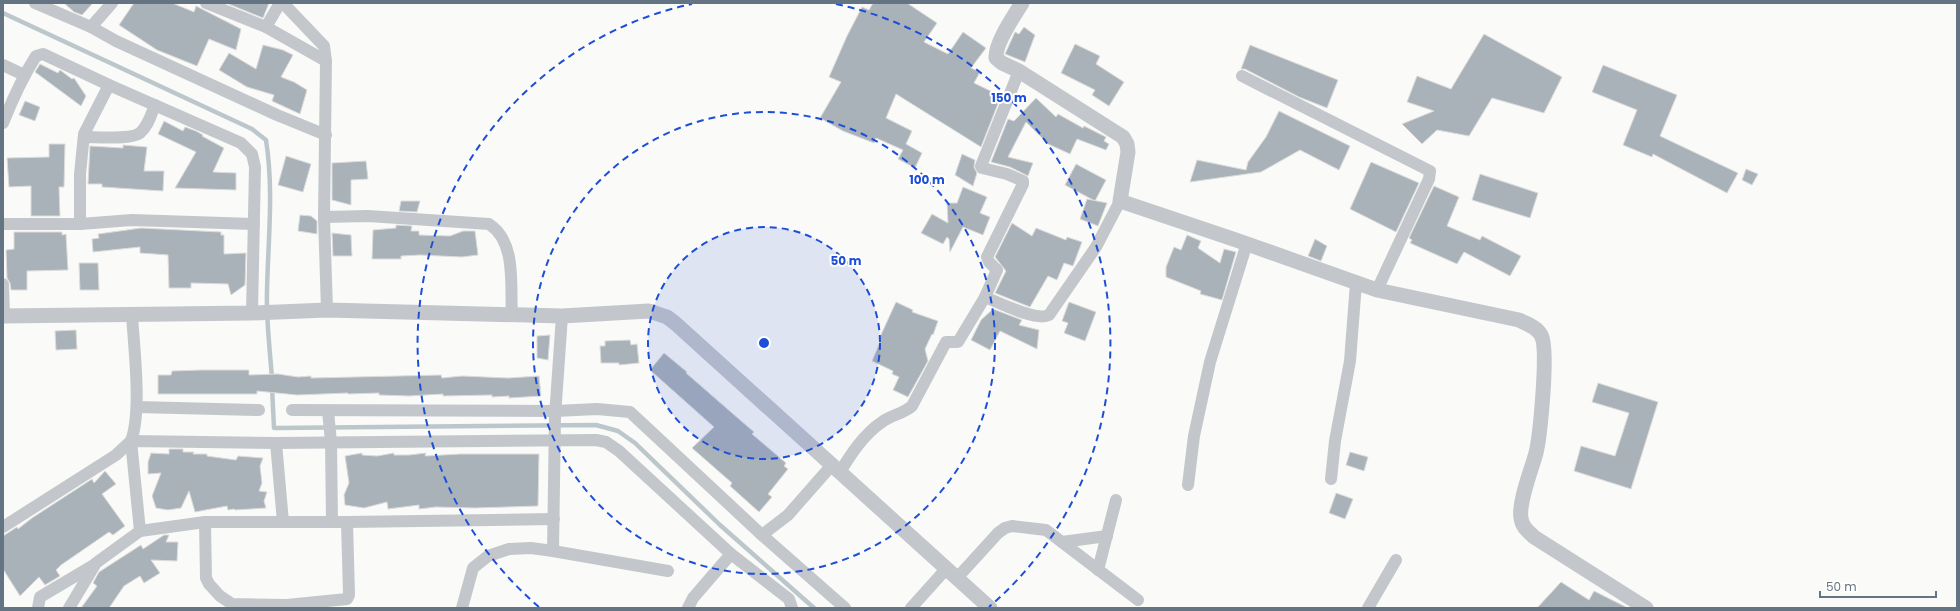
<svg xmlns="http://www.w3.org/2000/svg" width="1960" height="611" font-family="Poppins,sans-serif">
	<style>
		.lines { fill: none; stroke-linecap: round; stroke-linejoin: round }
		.stream { stroke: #bcc7cc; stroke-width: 4.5 }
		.building { fill: #aab2b9; stroke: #dcdcda }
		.minor { stroke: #c3c7cc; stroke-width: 12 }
		.tertiary { stroke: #c3c7cc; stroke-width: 15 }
		.ring { fill: none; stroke: #1d4ed8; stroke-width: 2; stroke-dasharray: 7 5 }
		.centre { fill: #1d4ed8; stroke: #fff; stroke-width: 2 }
		.ring-label { font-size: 12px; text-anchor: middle; font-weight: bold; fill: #1d4ed8; stroke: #fff; stroke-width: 4; stroke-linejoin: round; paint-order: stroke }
	</style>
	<rect width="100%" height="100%" fill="#fafaf8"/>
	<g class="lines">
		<!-- stream -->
		<g class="stream">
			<path d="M3,13L252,129L266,140C274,190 268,241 267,291C266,320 270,350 272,379"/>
			<polyline points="272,387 274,428 596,425 618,431 635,443 720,525 814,608"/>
		</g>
	</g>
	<!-- building -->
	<g class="building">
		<polygon points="64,3 93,3 82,15 74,12"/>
		<polygon points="134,3 172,3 194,12 196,6 241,29 236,50 209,39 197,66 157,50 119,25"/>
		<polygon points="226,3 269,3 263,18"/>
		<polygon points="873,3 907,3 937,23 924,42 948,54 963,32 986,48 971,68 980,72 974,83 1001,96 981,147 896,94 886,118 912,131 906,144 922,153 915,168 898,159 903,150 876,138 874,143 843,131 820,118 841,82 829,77 847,36 862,7 869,10"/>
		<polygon points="1024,27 1035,35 1025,62 1005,54 1015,32 1019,34"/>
		<polygon points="1484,34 1562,77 1544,113 1492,98 1469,136 1437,130 1422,144 1402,124 1434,111 1407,102 1417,76 1451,89"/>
		<polygon points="1075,44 1100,56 1096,64 1124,82 1109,106 1092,95 1095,90 1061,73"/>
		<polygon points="263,45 283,50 293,55 281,77 294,82 307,90 300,114 272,101 274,95 247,87 219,70 229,53 256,69"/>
		<polygon points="1250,45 1338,80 1327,108 1299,97 1245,69 1241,69"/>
		<polygon points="40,64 58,73 60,70 72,79 74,78 86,96 81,106 35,72"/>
		<polygon points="1603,65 1677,95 1660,136 1738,173 1727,193 1653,154 1652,157 1623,145 1637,110 1592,92"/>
		<polygon points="1036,98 1056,117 1058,114 1083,128 1084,126 1106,137 1104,141 1109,144 1106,150 1077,139 1070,154 1048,144 1026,122 1008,157 1033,163 1028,176 1010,167 991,162 1008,119 1014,121"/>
		<polygon points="25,101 40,107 35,121 19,115"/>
		<polygon points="1279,111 1350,146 1339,170 1300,150 1261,172 1190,182 1197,160 1246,170 1248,162 1266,137"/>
		<polygon points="164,121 183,131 185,127 196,131 203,135 202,136 224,148 213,172 236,173 236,190 175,188 196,152 158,134"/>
		<polygon points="49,144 65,144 64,187 59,187 60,216 31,216 31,186 9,187 7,158 49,157"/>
		<polygon points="123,145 147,147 144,171 164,171 163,191 102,187 102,184 88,184 90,146 123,148"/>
		<polygon points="962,154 975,160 974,167 977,173 973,186 955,175"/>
		<polygon points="286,156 311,164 303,192 278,185"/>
		<polygon points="366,161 368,179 351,180 351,205 332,200 332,163"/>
		<polygon points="1371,162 1419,183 1396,232 1350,209"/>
		<polygon points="1076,164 1106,180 1095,201 1065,185"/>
		<polygon points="1746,169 1758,174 1752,185 1742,180"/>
		<polygon points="1480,174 1538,193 1530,218 1472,200"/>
		<polygon points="1434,186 1459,197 1447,226 1480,240 1482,236 1521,256 1510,276 1464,252 1457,264 1410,243 1412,240 1409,238"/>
		<polygon points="963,187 987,197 980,213 990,217 983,235 963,227 950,252 949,239 947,237 943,244 921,233 932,214 948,223 947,203 957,203"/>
		<polygon points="1087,199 1107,203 1098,226 1080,219"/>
		<polygon points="401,201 420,201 417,212 399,211"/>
		<polygon points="300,215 311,216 317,221 317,234 298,231"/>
		<polygon points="1012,223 1032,236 1036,228 1066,240 1067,237 1082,242 1073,266 1064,263 1057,280 1048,276 1030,307 995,293 1006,271 995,257"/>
		<polygon points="396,225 412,226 411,231 419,231 419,235 450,236 463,231 475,231 478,255 462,257 420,255 401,256 401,259 372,259 373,230 396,228"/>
		<polygon points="141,228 221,232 221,235 224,235 224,254 246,253 245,285 231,295 228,284 191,283 191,288 169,288 168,255 140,253 140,247 93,252 92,239 99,238 98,234"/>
		<polygon points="14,232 62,232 62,235 66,234 68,270 27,271 27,290 11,290 10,283 7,278 6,250 14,249"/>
		<polygon points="332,233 351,235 352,256 333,256"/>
		<polygon points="1187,235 1201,241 1198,248 1220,263 1224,249 1236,252 1222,300 1200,294 1201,291 1166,277 1166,267 1174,247 1181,250"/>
		<polygon points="1315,239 1327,246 1321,261 1308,256"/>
		<polygon points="79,263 98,263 99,290 80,290"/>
		<polygon points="896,302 913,310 912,312 938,321 933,335 932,334 925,349 928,361 908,397 893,390 899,377 892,374 893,371 872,361 881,340 879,339"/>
		<polygon points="1069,302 1096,312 1085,341 1064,333 1068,323 1062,321"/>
		<polygon points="993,309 1022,320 1019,325 1039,330 1037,349 1000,331 990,350 971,340 981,320"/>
		<polygon points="76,330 77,349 56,350 55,331"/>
		<polygon points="550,335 548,360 537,358 537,336"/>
		<polygon points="630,340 631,345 637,344 639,363 619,365 619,363 601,363 600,346 605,346 605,341"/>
		<polygon points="664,353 687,372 686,373 740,420 754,432 752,434 786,463 784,466 788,469 768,494 772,497 759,512 730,486 732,483 692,448 714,427 650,370"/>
		<polygon points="201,370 249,370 249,375 278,374 298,377 311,376 311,378 441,375 442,378 462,376 508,378 539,376 541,396 509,398 509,396 492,397 492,395 443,396 443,394 409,396 379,395 379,393 348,394 348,393 297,395 257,391 257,394 158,394 158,375 171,375 172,371"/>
		<polygon points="1598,383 1658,402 1631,489 1574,471 1581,446 1615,456 1629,413 1592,402"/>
		<polygon points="169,449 183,449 183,452 194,452 193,454 207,454 207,456 236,460 238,456 263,458 260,466 262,483 259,491 267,492 264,501 266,508 235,510 234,509 228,510 227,506 195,512 189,491 181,508 168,510 156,508 152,496 161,473 148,474 148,462 151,453 169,454"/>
		<polygon points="1350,452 1368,457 1364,471 1346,465"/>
		<polygon points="362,453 362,455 377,456 394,453 394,455 409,455 426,453 425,456 460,454 539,454 538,506 475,508 436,507 419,509 419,505 388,509 387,502 364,508 345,505 344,495 349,483 345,456"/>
		<polygon points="105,471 116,484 102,494 125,526 113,535 109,532 61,565 56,570 60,576 45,585 39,577 20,596 3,569 3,536 17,527 18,529 32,518 92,479 94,483"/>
		<polygon points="1336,493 1353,499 1345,519 1329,513"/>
		<polygon points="164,535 169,535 166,542 178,542 177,561 151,560 160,573 144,583 140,576 124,586 109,608 81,608 97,586 93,583 99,572 141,545 143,549"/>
		<polygon points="1561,582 1589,600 1594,591 1628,608 1537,608"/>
	</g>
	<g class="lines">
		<!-- minor -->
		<g class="minor">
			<polyline points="35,3 91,27 116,41 277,115 326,135"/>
			<polyline points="206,3 266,27 326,61"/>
			<polyline points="283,3 324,46 326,61 324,217 327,310"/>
			<polyline points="91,27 112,3"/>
			<polyline points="266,27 280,3"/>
			<polyline points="3,65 24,75"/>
			<polyline points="1242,76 1430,171 1429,179 1377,290"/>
			<path d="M3,123C13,98 22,78 36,56L43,54L109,85L241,143L252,154L255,167L252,313"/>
			<path d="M84,137C96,137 131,140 140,133C148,126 151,115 155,105"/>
			<path d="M324,217L368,216L489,224C517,242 510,286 512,315"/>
			<polyline points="3,224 80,224 132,220 254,224"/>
			<polyline points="80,224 80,174 84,134 109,85"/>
			<polyline points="3,284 4,316"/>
			<path d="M985,297C998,302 1036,322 1049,315L1096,247L1120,201"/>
			<polyline points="137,407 259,410"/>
			<polyline points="292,410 555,411 597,409 630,412 762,535 788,515 832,465"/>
			<polyline points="328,411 331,442 332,521"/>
			<polyline points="276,443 283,522"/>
			<path d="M840,472C851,454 864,434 882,422C891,415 903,414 912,406L946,342H958L985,297L997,270L989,262L987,257L1023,184V181L1007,174L982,168L981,166L1019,71"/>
			<polyline points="1331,479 1335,441 1350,361 1356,283"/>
			<polyline points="1188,485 1194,436 1210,362 1247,243"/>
			<polyline points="205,522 206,578 209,584 220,596 232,604 287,605 347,599 349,595 347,522"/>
			<polyline points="3,527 116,455 131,441 276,443 596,440 606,442 619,451 731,554"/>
			<polyline points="140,531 205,522 347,522 554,519"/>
			<polyline points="762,535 845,608"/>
			<polyline points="1062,542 1107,536"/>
			<polyline points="553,551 555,416 562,316"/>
			<polyline points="1098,570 1116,500"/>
			<polyline points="957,578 998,533 1005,528 1012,526 1046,530 1138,600"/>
			<polyline points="38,608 40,597 94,565"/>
			<path d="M69,608L96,563L140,531L131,441C142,411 134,349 132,315"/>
			<polyline points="462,608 473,568 488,556 509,549 531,548 553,551 668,571"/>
			<polyline points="688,608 693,598 731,554 789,599 792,608"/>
			<polyline points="911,608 947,568"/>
			<polyline points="1368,608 1396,560"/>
		</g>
		<!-- tertiary -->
		<g class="tertiary">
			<path d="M1022,3C1014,16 995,43 996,58L1002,63L1019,71L1123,137L1127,144L1128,152L1120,201L1236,240L1377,290L1519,320C1527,324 1537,327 1541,335C1549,348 1540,436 1536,453C1532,468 1518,503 1521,518C1522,527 1528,531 1534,537L1646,608"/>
			<polyline points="3,316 252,313 327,310 562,316 649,311 667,317 675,323 990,608"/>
		</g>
	</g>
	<!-- distance rings -->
	<circle cx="764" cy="343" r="116" fill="#1d4ed8" fill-opacity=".12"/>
	<g class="ring">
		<circle cx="764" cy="343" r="116"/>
		<circle cx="764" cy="343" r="231"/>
		<path d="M539 607A347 347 0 0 1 692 4M836 4A347 347 0 0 1 989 607"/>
	</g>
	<circle cx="764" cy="343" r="6" class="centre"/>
	<g class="ring-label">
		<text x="1009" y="102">150 m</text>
		<text x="927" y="184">100 m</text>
		<text x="846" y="265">50 m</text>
	</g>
	<!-- border -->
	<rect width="1960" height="611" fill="none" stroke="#657483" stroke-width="8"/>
	<!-- scale -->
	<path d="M1820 591v6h116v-6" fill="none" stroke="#657483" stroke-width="2"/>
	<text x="1826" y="591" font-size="12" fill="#657483" stroke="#ffffff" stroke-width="3" paint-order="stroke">50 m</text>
</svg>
